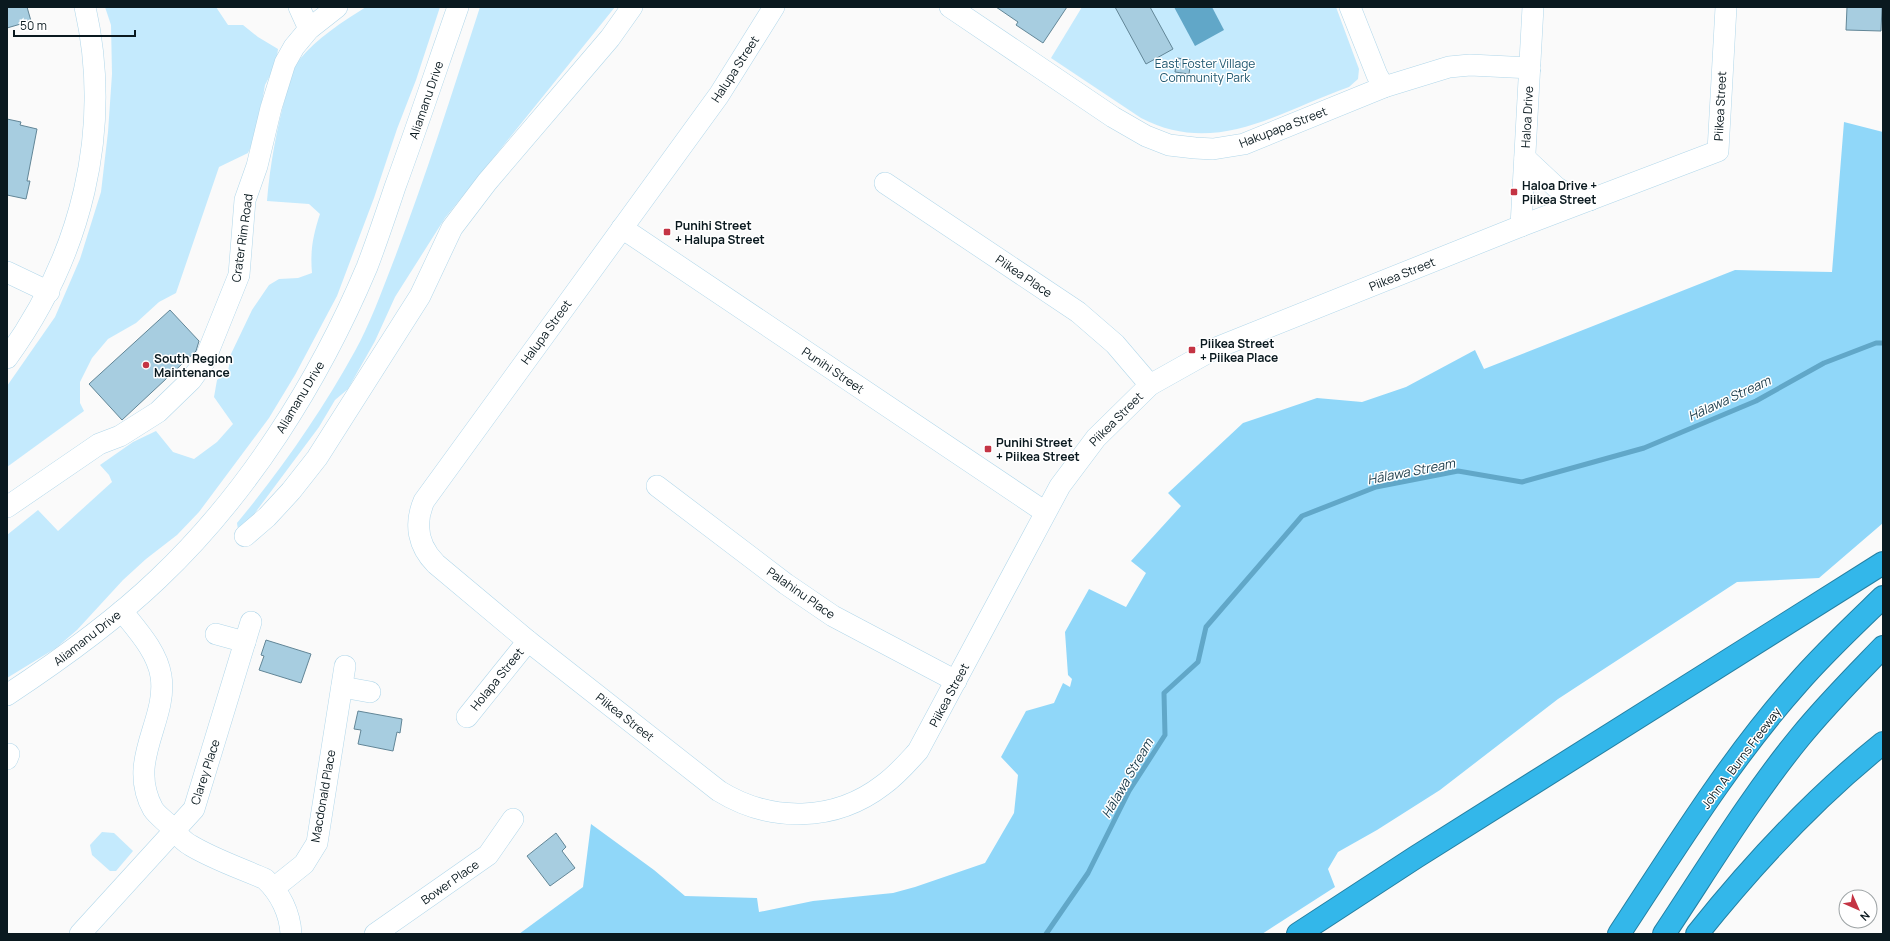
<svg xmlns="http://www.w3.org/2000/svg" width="1890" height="941" font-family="Manrope,sans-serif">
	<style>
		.green { fill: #c4eafd }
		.forest { fill: #90d7f9 }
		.water { fill: #61a7c8 }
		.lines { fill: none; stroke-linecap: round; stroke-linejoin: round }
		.stream { stroke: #61a7c8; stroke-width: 5 }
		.building { fill: #a7cde0; stroke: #628697 }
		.minor-casing { stroke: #b1d7ea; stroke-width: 22 }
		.highway-casing { stroke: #2580a3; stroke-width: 24 }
		.minor { stroke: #fff; stroke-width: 21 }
		.highway { stroke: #33b7ea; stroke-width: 22 }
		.poi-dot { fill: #c43444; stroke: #fff; stroke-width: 1.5 }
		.labels { text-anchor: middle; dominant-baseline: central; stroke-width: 3; stroke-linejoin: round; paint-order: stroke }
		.park-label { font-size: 12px; fill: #205870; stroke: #fff }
		.street-label { font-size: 12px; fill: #0a191f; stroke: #fff }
		.poi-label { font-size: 12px; font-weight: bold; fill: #0a191f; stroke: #fff; text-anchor: start }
		.water-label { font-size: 13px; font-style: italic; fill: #193a49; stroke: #fff }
	</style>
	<rect width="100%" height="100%" fill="#fafafa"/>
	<!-- green -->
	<g class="green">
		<polygon points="105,7 216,7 228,25 243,25 258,37 278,49 276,64 265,85 256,135 248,153 219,167 176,293 159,302 136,323 108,339 92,358 80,382 80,403 84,411 7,467 7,386 55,317 80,259 101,192 108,132 112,74 111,25"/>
		<path d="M366,7H440L416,80L397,129L374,198L337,296L295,375L269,418L199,512L177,535L146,559L123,580L77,630L56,648L7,678V535L38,510L58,531L112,482L109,475L100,465L133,442L156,431L173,452L194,459L217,442L233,424L214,397L217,380L228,371L231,354L252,310L269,285L279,279L298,278L312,273C310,251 313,235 320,214L309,204L267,201C270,164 277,127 287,91C290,81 292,68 299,60C317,38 342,22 366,7Z"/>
		<path d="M480,7H615L445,218L395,297L375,341L348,389L335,400L319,427L243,529L238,530L237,523C281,470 322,411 355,351C370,324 381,293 392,265C425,180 452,93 480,7Z"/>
		<path d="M1082,7H1336L1359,69L1358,79L1349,87C1278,112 1216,157 1141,118L1051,58Z"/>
		<polygon points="102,832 114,833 133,851 116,871 110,871 92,855 90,845"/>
	</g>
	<!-- forest -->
	<polygon class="forest" points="1844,122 1883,132 1883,341 1877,343 1883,345 1883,523 1819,578 1737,582 1558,699 1440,790 1377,830 1338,852 1328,869 1335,887 1262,934 519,934 583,887 591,824 654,870 685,896 757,898 759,912 813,901 893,893 915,887 985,863 1014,813 1018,775 1001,757 1026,711 1054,703 1063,683 1070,687 1072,679 1068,675 1065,632 1089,589 1126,607 1146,573 1131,561 1181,506 1168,493 1243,423 1317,398 1362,402 1406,387 1475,350 1484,369 1735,270 1832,272"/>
	<!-- water -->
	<polygon class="water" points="1174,7 1212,7 1224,30 1195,46"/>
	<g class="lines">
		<!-- stream -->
		<polyline class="stream" points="1046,934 1088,873 1129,791 1165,735 1164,693 1198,662 1206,627 1302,516 1376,487 1458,471 1522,482 1644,448 1756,401 1824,363 1876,343 1883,343"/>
	</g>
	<!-- building -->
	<g class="building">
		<polygon points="7,7 27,7 31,21 7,28"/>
		<polygon points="996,7 1067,7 1043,43 1016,25 1018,22"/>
		<polygon points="1115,7 1150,7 1173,49 1146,64"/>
		<polygon points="1847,7 1882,7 1881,31 1846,30"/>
		<polygon points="1177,58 1191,60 1189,74 1175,72"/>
		<polygon points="7,119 21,122 20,125 37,129 27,181 30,181 26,199 7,195"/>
		<polygon points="170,310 199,341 196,351 122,420 89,384"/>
		<polygon points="266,640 311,654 301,683 259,670 264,656 261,655"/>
		<polygon points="358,711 402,719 400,733 397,732 393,751 358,744 361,730 354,729"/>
		<polygon points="556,833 566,847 562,851 575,868 550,886 527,856"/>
	</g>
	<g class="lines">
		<defs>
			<g id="minor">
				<polyline points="299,7 309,29"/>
				<path d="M774,7L719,95L424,501C414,524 418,546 436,564L528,641L719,791C771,823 835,822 883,785C897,775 907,763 918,751L1060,486L1096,438L1150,385L1216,348L1521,226L1718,151L1726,7"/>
				<polyline points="950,7 1113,117 1146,136 1169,145 1195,148 1213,149 1244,144 1384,87 1449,67 1470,65 1530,68"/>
				<polyline points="1350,7 1377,75 1384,87"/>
				<polyline points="1525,158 1556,187 1567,194 1590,200"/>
				<polyline points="885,183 1078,312 1115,344 1150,385"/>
				<polyline points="1521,226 1533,7"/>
				<polyline points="622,228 1045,512"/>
				<polyline points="7,272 49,292"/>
				<path d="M7,358C81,256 113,131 85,7"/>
				<polyline points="657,486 786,584 833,616 956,681"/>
				<polyline points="7,507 99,444 120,436 158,412 191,380 204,362 239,275 245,200 257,166 271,108 285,63 294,47 309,29 337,7"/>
				<polyline points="245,536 267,517 291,491 317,458 420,296 452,228 487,182 610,38 632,7"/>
				<path d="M122,611C137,630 157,651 161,676C168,721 126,760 153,809C157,815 164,820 168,824C175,831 182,841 190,845C213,859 240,868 265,879C280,893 290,913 291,934"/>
				<polyline points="216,634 245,642"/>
				<polyline points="342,687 370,692"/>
				<path d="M7,695C60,660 112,623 158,579C248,494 319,381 367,267C377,241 386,214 395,187C417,127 437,67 458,7"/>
				<polyline points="467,717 528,641"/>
				<polyline points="7,759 9,754"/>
				<polyline points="274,888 304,864 317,843 345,666"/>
				<polyline points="80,934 194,809 251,622"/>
				<polyline points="375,934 488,855 513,819"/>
			</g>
			<g id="highway">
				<polyline points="1298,934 1416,857 1883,563"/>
				<path d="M1619,934C1675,849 1730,759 1798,683C1824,653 1854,625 1883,597"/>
				<path d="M1664,934C1708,868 1750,798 1800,737C1826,705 1855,676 1883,647"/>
				<path d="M1697,934C1753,864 1813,799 1883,743"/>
			</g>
		</defs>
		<!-- minor casing -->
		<use href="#minor" class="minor-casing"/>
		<!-- highway casing -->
		<use href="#highway" class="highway-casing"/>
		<!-- minor -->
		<use href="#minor" class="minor"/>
		<!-- highway -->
		<use href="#highway" class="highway"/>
	</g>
	<!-- markers -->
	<g class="poi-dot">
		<rect x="1510" y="188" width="8" height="8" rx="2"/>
		<rect x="663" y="228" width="8" height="8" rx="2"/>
		<rect x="1188" y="346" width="8" height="8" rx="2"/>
		<circle cx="146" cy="365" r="4"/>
		<rect x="984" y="445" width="8" height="8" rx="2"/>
	</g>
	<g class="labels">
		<!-- park labels -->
		<g class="park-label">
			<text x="1205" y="63">East Foster Village<tspan x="1205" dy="14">Community Park</tspan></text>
		</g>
		<!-- street labels -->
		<g class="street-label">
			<text transform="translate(735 69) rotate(-57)">Halupa Street</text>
			<text transform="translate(426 100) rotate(-71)">Aliamanu Drive</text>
			<text transform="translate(1720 106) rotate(-87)">Piikea Street</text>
			<text transform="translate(1527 117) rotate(-87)">Haloa Drive</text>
			<text transform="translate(1283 127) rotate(-21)">Hakupapa Street</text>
			<text transform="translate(242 238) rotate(-82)">Crater Rim Road</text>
			<text transform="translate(1402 274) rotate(-22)">Piikea Street</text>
			<text transform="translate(1024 276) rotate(34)">Piikea Place</text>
			<text transform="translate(546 332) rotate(-54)">Halupa Street</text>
			<text transform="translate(833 370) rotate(34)">Punihi Street</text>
			<text transform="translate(300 397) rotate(-59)">Aliamanu Drive</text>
			<text transform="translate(1116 419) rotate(-45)">Piikea Street</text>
			<text transform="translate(801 593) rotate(35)">Palahinu Place</text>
			<text transform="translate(87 638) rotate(-38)">Aliamanu Drive</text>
			<text transform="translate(497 679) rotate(-51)">Holapa Street</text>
			<text transform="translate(949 695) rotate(-62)">Piikea Street</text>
			<text transform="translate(625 717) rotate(38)">Piikea Street</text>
			<text transform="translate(1741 758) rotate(-53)">John A. Burns Freeway</text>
			<text transform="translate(205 772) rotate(-72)">Clarey Place</text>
			<text transform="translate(323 796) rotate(-80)">Macdonald Place</text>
			<text transform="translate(450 882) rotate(-35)">Bower Place</text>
		</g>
		<!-- poi labels -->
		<g class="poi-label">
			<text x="1522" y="185">Haloa Drive +<tspan x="1522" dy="14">Piikea Street</tspan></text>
			<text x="675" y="225">Punihi Street<tspan x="675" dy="14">+ Halupa Street</tspan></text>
			<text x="1200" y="343">Piikea Street<tspan x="1200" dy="14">+ Piikea Place</tspan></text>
			<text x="154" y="358">South Region<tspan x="154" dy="14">Maintenance</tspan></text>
			<text x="996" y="442">Punihi Street<tspan x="996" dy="14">+ Piikea Street</tspan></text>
		</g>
		<!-- water labels -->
		<g class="water-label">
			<text transform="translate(1729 398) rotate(-25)">Hālawa Stream</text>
			<text transform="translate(1411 471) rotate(-11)">Hālawa Stream</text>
			<text transform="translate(1127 778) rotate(-60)">Hālawa Stream</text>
		</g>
	</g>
	<!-- border -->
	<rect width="1890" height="941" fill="none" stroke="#0a191f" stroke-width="16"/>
	<!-- north arrow -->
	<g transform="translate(1858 909) rotate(135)"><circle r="19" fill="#ffffff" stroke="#9da3a5"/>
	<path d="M0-3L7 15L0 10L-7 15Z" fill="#c43444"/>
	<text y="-6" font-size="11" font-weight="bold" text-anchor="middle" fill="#0a191f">N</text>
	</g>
	<!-- scale -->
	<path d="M14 30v6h121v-6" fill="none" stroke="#0a191f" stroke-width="2"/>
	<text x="20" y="30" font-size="12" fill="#0a191f" stroke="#ffffff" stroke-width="3" paint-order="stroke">50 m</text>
</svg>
